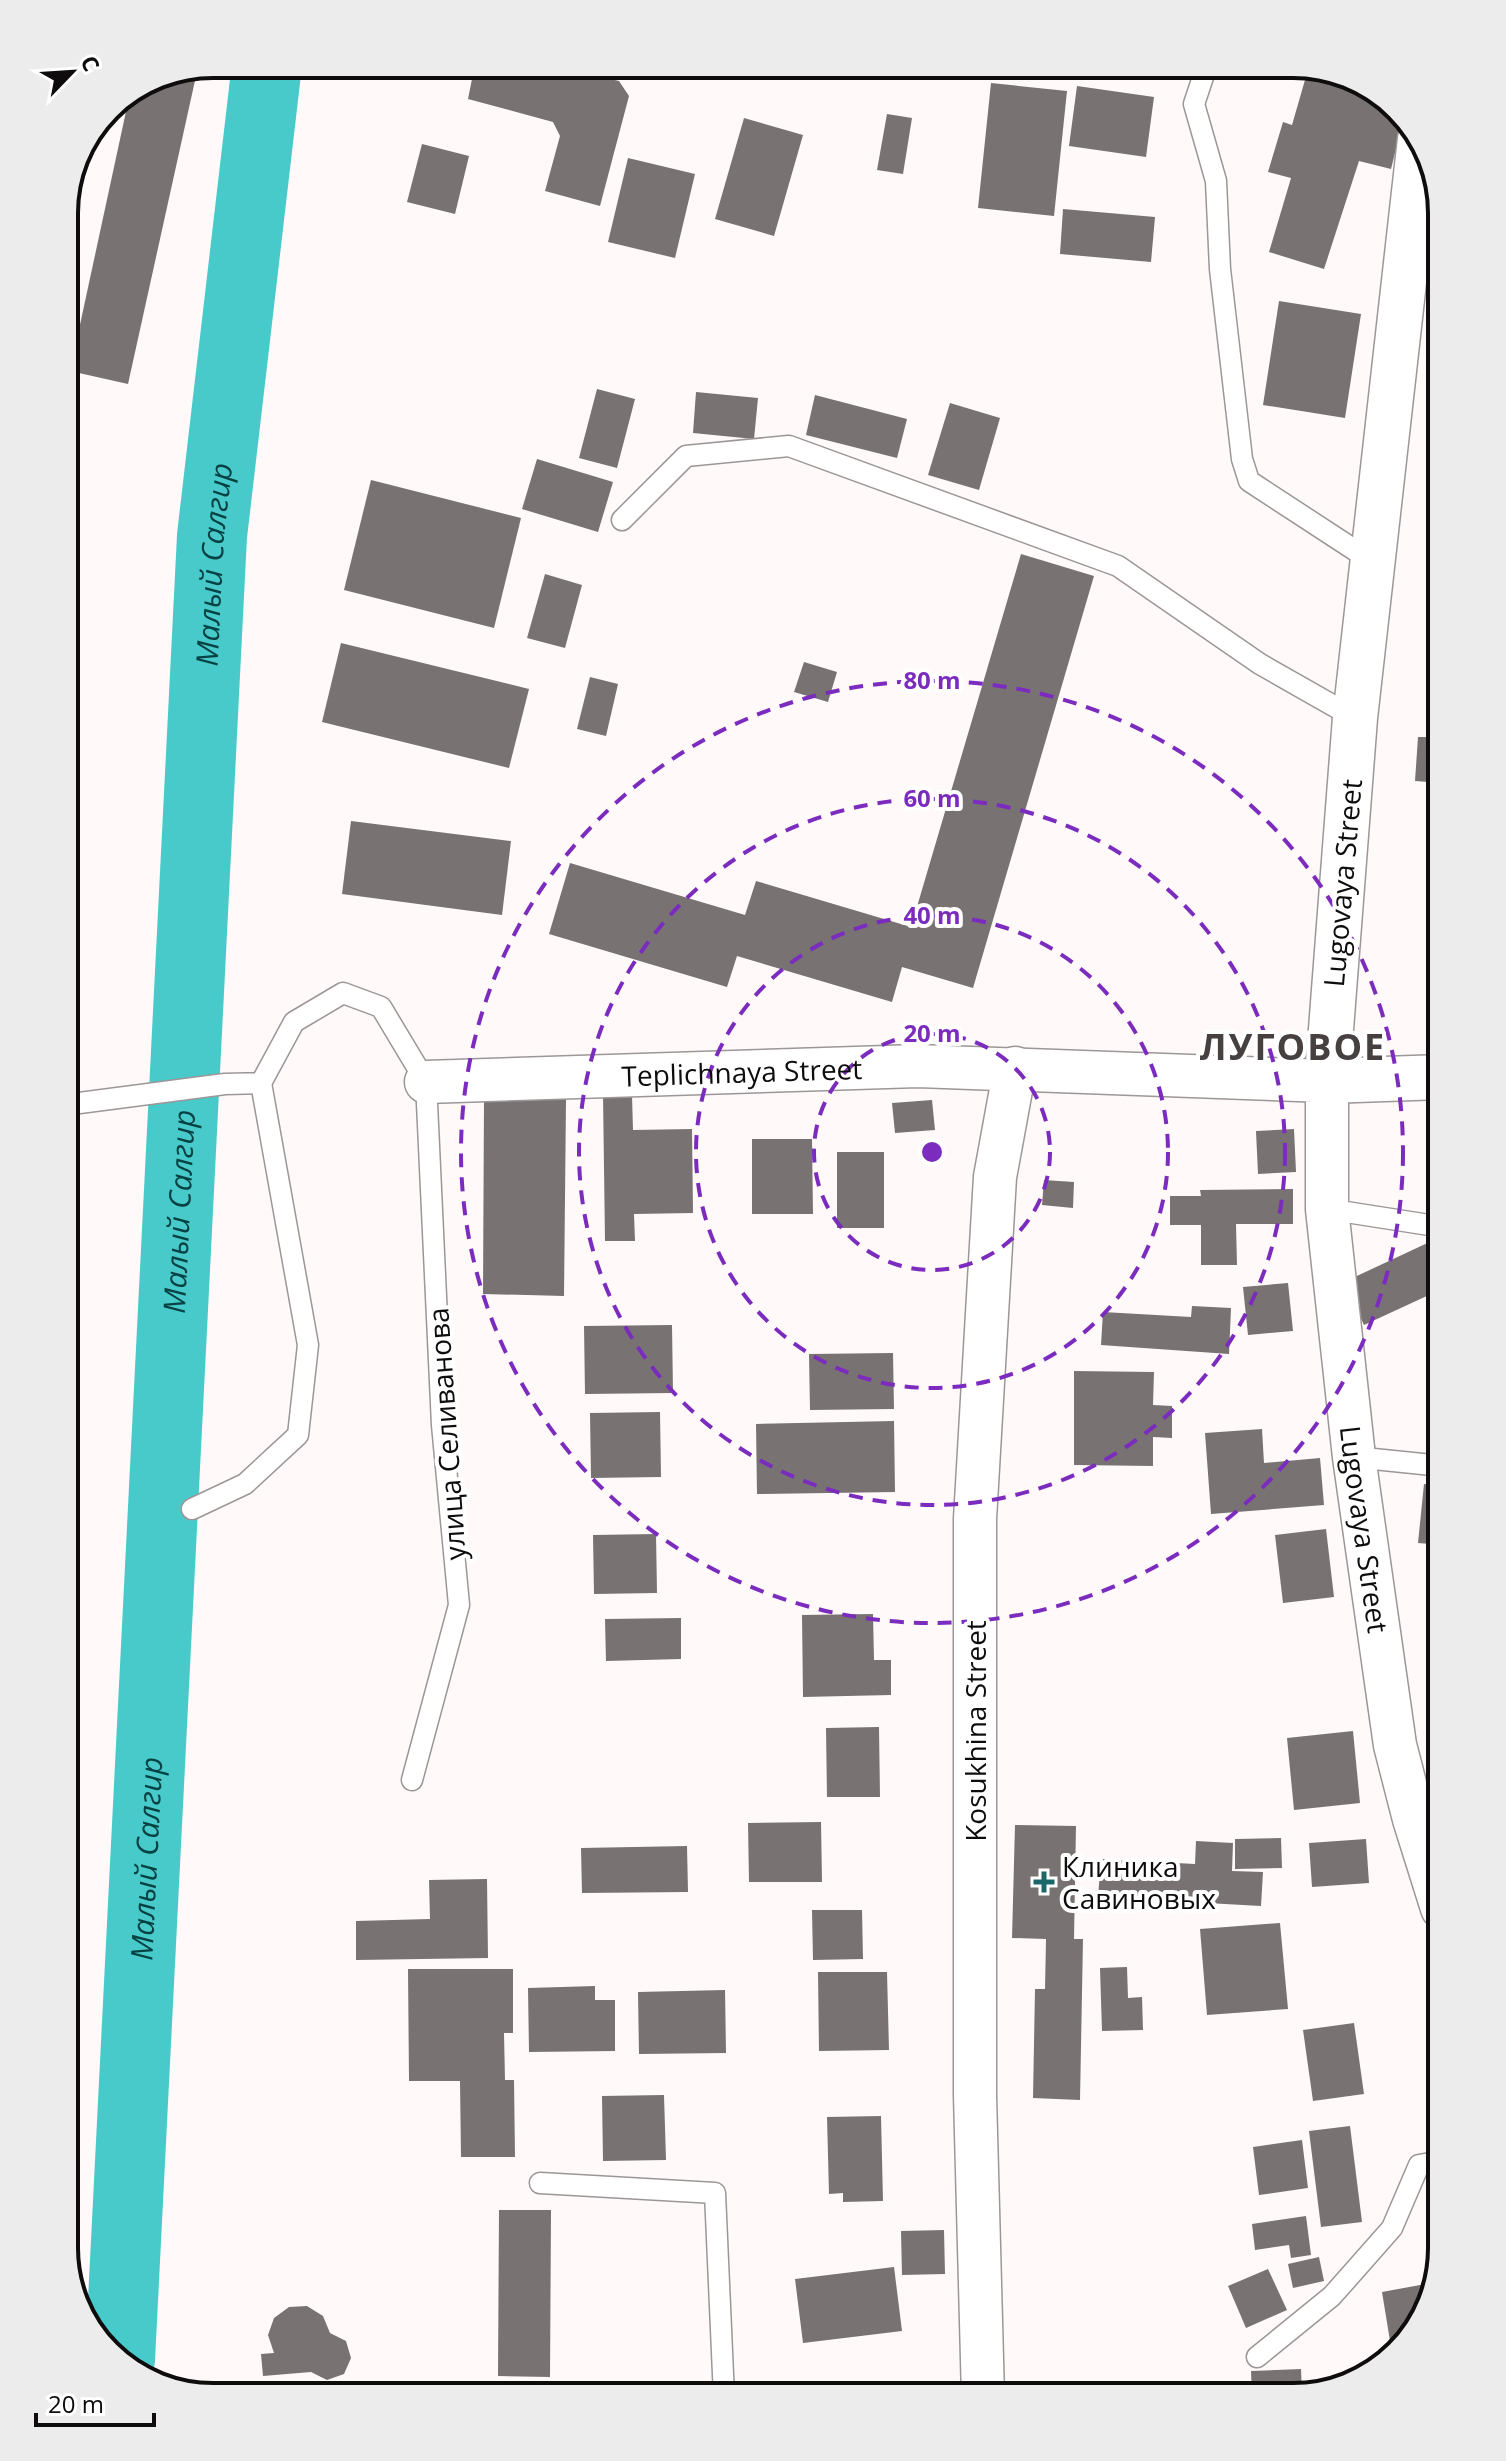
<svg xmlns="http://www.w3.org/2000/svg" width="1506" height="2461" font-family="'Open Sans',sans-serif">
	<style>
		.lines { fill: none; stroke-linecap: round; stroke-linejoin: round }
		.river { stroke: #49caca; stroke-width: 70 }
		.building { fill: #787273 }
		.service-casing { stroke: #9d9697; stroke-width: 23 }
		.minor-casing { stroke: #9d9697; stroke-width: 45 }
		.secondary-casing { stroke: #9d9697; stroke-width: 47 }
		.service { stroke: #fff; stroke-width: 20 }
		.minor { stroke: #fff; stroke-width: 42 }
		.secondary { stroke: #fff; stroke-width: 44 }
		.ring { fill: none; stroke: #7b2cbf; stroke-width: 4; stroke-dasharray: 14 10 }
		.poi-dot { fill: #1a6868; stroke: #fff; stroke-width: 3 }
		.labels { text-anchor: middle; dominant-baseline: central; stroke-width: 8; stroke-linejoin: round; paint-order: stroke }
		.street-label { font-size: 28px; fill: #0e0c0c; stroke: #fff }
		.poi-label { font-size: 28px; fill: #0e0c0c; stroke: #fff; text-anchor: start }
		.water-label { font-size: 30px; font-style: italic; fill: #064243; stroke: #fff }
		.district-label { font-size: 36px; font-weight: bold; letter-spacing: 2px; fill: #464041; stroke: #fff }
		.rim { fill: none; stroke: #0e0c0c; stroke-width: 4 }
		.centre { fill: #7b2cbf; stroke: #fff; stroke-width: 4 }
		.ring-label { font-size: 24px; text-anchor: middle; font-weight: bold; fill: #7b2cbf; stroke: #fff; stroke-width: 8; stroke-linejoin: round; paint-order: stroke }
	</style>
	<rect width="100%" height="100%" fill="#fff9fa"/>
	<g class="lines">
		<!-- river -->
		<path class="river" id="s1" d="M120,2360L212,536L267,64"/>
	</g>
	<!-- building -->
	<g class="building">
		<polygon points="475,64 546,64 619,81 629,96 600,206 545,191 560,136 553,122 468,99"/>
		<polygon points="1309,66 1375,89 1403,121 1391,169 1359,161 1324,269 1269,252 1291,178 1268,172 1283,122 1292,125"/>
		<polygon points="198,67 128,384 70,371 130,93 156,75"/>
		<polygon points="991,83 1067,91 1054,216 978,208"/>
		<polygon points="1077,86 1154,97 1146,157 1069,146"/>
		<polygon points="887,114 912,118 903,174 877,170"/>
		<polygon points="744,118 803,135 774,236 715,219"/>
		<polygon points="422,144 469,156 455,214 407,202"/>
		<polygon points="628,158 695,174 675,258 608,242"/>
		<polygon points="1063,209 1155,217 1151,262 1060,254"/>
		<polygon points="1279,301 1361,314 1345,418 1263,405"/>
		<polygon points="597,389 635,399 617,468 579,458"/>
		<polygon points="696,392 758,398 754,439 693,433"/>
		<polygon points="815,395 907,419 897,458 806,435"/>
		<polygon points="950,403 1000,418 979,490 928,475"/>
		<polygon points="537,459 613,482 598,532 522,509"/>
		<polygon points="371,480 521,518 494,628 344,590"/>
		<polygon points="1021,554 1094,576 973,988 902,967 892,1002 737,956 727,987 549,934 570,863 745,915 756,881 911,927"/>
		<polygon points="545,574 582,585 565,648 527,638"/>
		<polygon points="341,643 529,689 509,768 322,722"/>
		<polygon points="804,662 837,672 828,702 794,692"/>
		<polygon points="590,677 618,684 606,736 577,729"/>
		<polygon points="1429,722 1442,723 1442,783 1415,781 1418,737 1429,737"/>
		<polygon points="351,821 511,841 502,915 342,894"/>
		<polygon points="603,1095 632,1095 633,1130 692,1129 693,1213 634,1214 635,1241 605,1241"/>
		<polygon points="484,1098 566,1099 564,1296 483,1294"/>
		<polygon points="932,1100 935,1130 895,1133 892,1103"/>
		<polygon points="1294,1129 1296,1172 1258,1174 1256,1131"/>
		<polygon points="752,1139 812,1139 813,1214 752,1214"/>
		<rect x="837" y="1152" width="47" height="76"/>
		<polygon points="1044,1180 1074,1182 1073,1208 1042,1205"/>
		<polygon points="1293,1189 1293,1224 1236,1224 1237,1265 1201,1265 1201,1225 1170,1225 1170,1196 1201,1196 1200,1190"/>
		<polygon points="1436,1239 1442,1251 1442,1289 1364,1325 1344,1282"/>
		<polygon points="1288,1283 1293,1331 1248,1335 1243,1287"/>
		<polygon points="1192,1306 1231,1308 1229,1354 1101,1345 1103,1312 1191,1317"/>
		<polygon points="672,1325 673,1393 585,1394 584,1326"/>
		<polygon points="893,1353 894,1409 810,1410 809,1354"/>
		<polygon points="1074,1371 1154,1372 1153,1405 1172,1406 1172,1438 1153,1437 1153,1466 1074,1465"/>
		<polygon points="660,1412 661,1477 591,1478 590,1413"/>
		<polygon points="894,1421 895,1492 757,1494 756,1424"/>
		<polygon points="1262,1429 1264,1463 1320,1458 1324,1505 1211,1514 1205,1433"/>
		<polygon points="1424,1484 1442,1486 1442,1545 1418,1543"/>
		<polygon points="1326,1529 1334,1597 1283,1603 1275,1535"/>
		<polygon points="656,1534 657,1593 594,1594 593,1535"/>
		<polygon points="873,1614 874,1660 891,1660 891,1695 803,1697 802,1615"/>
		<polygon points="681,1618 681,1659 606,1661 605,1619"/>
		<polygon points="879,1727 880,1797 827,1797 826,1728"/>
		<polygon points="1353,1731 1360,1803 1294,1810 1287,1738"/>
		<polygon points="821,1822 822,1882 749,1882 748,1823"/>
		<polygon points="1015,1825 1076,1826 1074,1939 1083,1939 1080,2100 1033,2098 1035,1989 1045,1989 1046,1939 1012,1938"/>
		<polygon points="1281,1838 1282,1868 1235,1869 1235,1839"/>
		<polygon points="1366,1839 1369,1883 1312,1887 1309,1843"/>
		<polygon points="1196,1841 1233,1843 1232,1871 1263,1872 1261,1906 1098,1897 1101,1859 1195,1864"/>
		<polygon points="687,1846 688,1892 582,1893 581,1848"/>
		<polygon points="487,1879 488,1958 356,1960 356,1921 430,1919 429,1880"/>
		<polygon points="812,1910 862,1910 863,1959 813,1960"/>
		<polygon points="1280,1923 1288,2009 1207,2015 1200,1929"/>
		<polygon points="1127,1967 1128,1998 1142,1997 1143,2030 1102,2031 1100,1968"/>
		<polygon points="408,1969 513,1969 513,2033 504,2033 505,2080 514,2080 515,2157 461,2157 460,2081 409,2081"/>
		<polygon points="818,1972 887,1972 889,2050 819,2051"/>
		<polygon points="595,1986 595,2000 615,2000 615,2051 529,2052 528,1988"/>
		<polygon points="725,1990 726,2053 639,2054 638,1992"/>
		<polygon points="1354,2023 1364,2094 1313,2101 1303,2030"/>
		<polygon points="664,2095 666,2160 603,2161 602,2096"/>
		<polygon points="881,2116 883,2201 843,2202 843,2193 829,2194 827,2117"/>
		<polygon points="1350,2126 1362,2222 1321,2227 1309,2131"/>
		<polygon points="1302,2140 1308,2188 1259,2195 1253,2147"/>
		<polygon points="499,2210 551,2210 550,2377 498,2376"/>
		<polygon points="1306,2216 1311,2255 1291,2258 1289,2245 1255,2250 1252,2224"/>
		<polygon points="944,2230 945,2274 902,2275 901,2231"/>
		<polygon points="1319,2257 1324,2281 1293,2288 1288,2264"/>
		<polygon points="894,2267 902,2331 803,2343 795,2279"/>
		<polygon points="1268,2269 1287,2310 1246,2328 1228,2286"/>
		<polygon points="1431,2283 1417,2330 1392,2353 1382,2292"/>
		<polygon points="307,2306 323,2316 330,2333 346,2341 351,2358 344,2374 327,2380 311,2372 263,2376 261,2354 274,2353 268,2335 274,2318 289,2307"/>
		<polygon points="1301,2369 1302,2395 1252,2397 1251,2371"/>
	</g>
	<g class="lines">
		<defs>
			<g id="service">
				<polyline points="1212,64 1204,74 1194,104 1216,181 1220,269 1242,459 1249,481 1373,562"/>
				<polyline points="622,520 686,456 789,446 1118,566 1260,664 1355,718"/>
				<polyline points="64,1105 225,1084 261,1083 294,1022 343,993 381,1007 426,1082 442,1425 459,1605 412,1780"/>
				<polyline points="1327,1209 1442,1227"/>
				<polyline points="1354,1457 1442,1466"/>
				<polyline points="192,1509 245,1484 298,1435 308,1345 261,1083"/>
				<polyline points="540,2183 715,2193 724,2397"/>
				<polyline points="1257,2357 1332,2296 1392,2228 1419,2165 1442,2161"/>
			</g>
			<g id="minor">
				<path id="s2" d="M426,1082L918,1066L1327,1081V1209L1354,1457L1395,1745L1414,1819L1442,1908"/>
				<polyline points="983,2397 975,2095 975,1519 995,1177 1015,1068"/>
			</g>
			<polyline id="secondary" points="1420,139 1355,718 1327,1081 1442,1077"/>
		</defs>
		<!-- service casing -->
		<use href="#service" class="service-casing"/>
		<!-- minor casing -->
		<use href="#minor" class="minor-casing"/>
		<!-- secondary casing -->
		<use href="#secondary" class="secondary-casing"/>
		<!-- service -->
		<use href="#service" class="service"/>
		<!-- minor -->
		<use href="#minor" class="minor"/>
		<!-- secondary -->
		<use href="#secondary" class="secondary"/>
	</g>
	<!-- distance rings -->
	<g class="ring">
		<circle cx="932" cy="1152" r="118"/>
		<circle cx="932" cy="1152" r="236"/>
		<circle cx="932" cy="1152" r="353"/>
		<circle cx="932" cy="1152" r="471"/>
	</g>
	<!-- markers -->
	<path class="poi-dot" d="M1040 1870h8v8h8v8h-8v8h-8v-8h-8v-8h8z"/>
	<g class="labels">
		<!-- street labels -->
		<g class="street-label">
			<text transform="translate(1342 883) rotate(-85)">Lugovaya Street</text>
			<text stroke="none"><textPath href="#s2" startOffset="316">Teplichnaya Street</textPath></text>
			<text transform="translate(446 1434) rotate(-94)">улица Селиванова</text>
			<text stroke="none"><textPath href="#s2" startOffset="1352">Lugovaya Street</textPath></text>
			<text transform="translate(975 1731) rotate(-90)">Kosukhina Street</text>
		</g>
		<!-- poi labels -->
		<g class="poi-label">
			<text x="1062" y="1866">Клиника<tspan x="1062" dy="32">Савиновых</tspan></text>
		</g>
		<!-- water labels -->
		<g class="water-label">
			<text stroke="none"><textPath href="#s1" startOffset="1798">Малый Салгир</textPath></text>
			<text stroke="none"><textPath href="#s1" startOffset="1150">Малый Салгир</textPath></text>
			<text stroke="none"><textPath href="#s1" startOffset="502">Малый Салгир</textPath></text>
		</g>
		<!-- district labels -->
		<g class="district-label">
			<text x="1293" y="1046">ЛУГОВОЕ</text>
		</g>
	</g>
	<!-- crop -->
	<path d="M0 0H1506V2461H0ZM213 78H1293A135 135 0 0 1 1428 213V2248A135 135 0 0 1 1293 2383H213A135 135 0 0 1 78 2248V213A135 135 0 0 1 213 78Z" fill="#ececec" fill-rule="evenodd"/>
	<path class="rim" d="M213 78H1293A135 135 0 0 1 1428 213V2248A135 135 0 0 1 1293 2383H213A135 135 0 0 1 78 2248V213A135 135 0 0 1 213 78Z"/>
	<circle cx="932" cy="1152" r="12" class="centre"/>
	<g class="ring-label">
		<text x="932" y="689">80 m</text>
		<text x="932" y="807">60 m</text>
		<text x="932" y="924">40 m</text>
		<text x="932" y="1042">20 m</text>
	</g>
	<!-- north arrow -->
	<g transform="translate(72 72) rotate(65)" stroke="#ffffff" stroke-width="6" paint-order="stroke">
	<path d="M0-6L14 30L0 20L-14 30Z" fill="#0e0c0c"/>
	<text y="-12" font-size="22" font-weight="bold" text-anchor="middle" fill="#0e0c0c">С</text>
	</g>
	<!-- scale -->
	<path d="M36 2413v12h118v-12" fill="none" stroke="#0e0c0c" stroke-width="4"/>
	<text x="48" y="2413" font-size="24" fill="#0e0c0c" stroke="#ffffff" stroke-width="6" paint-order="stroke">20 m</text>
</svg>
